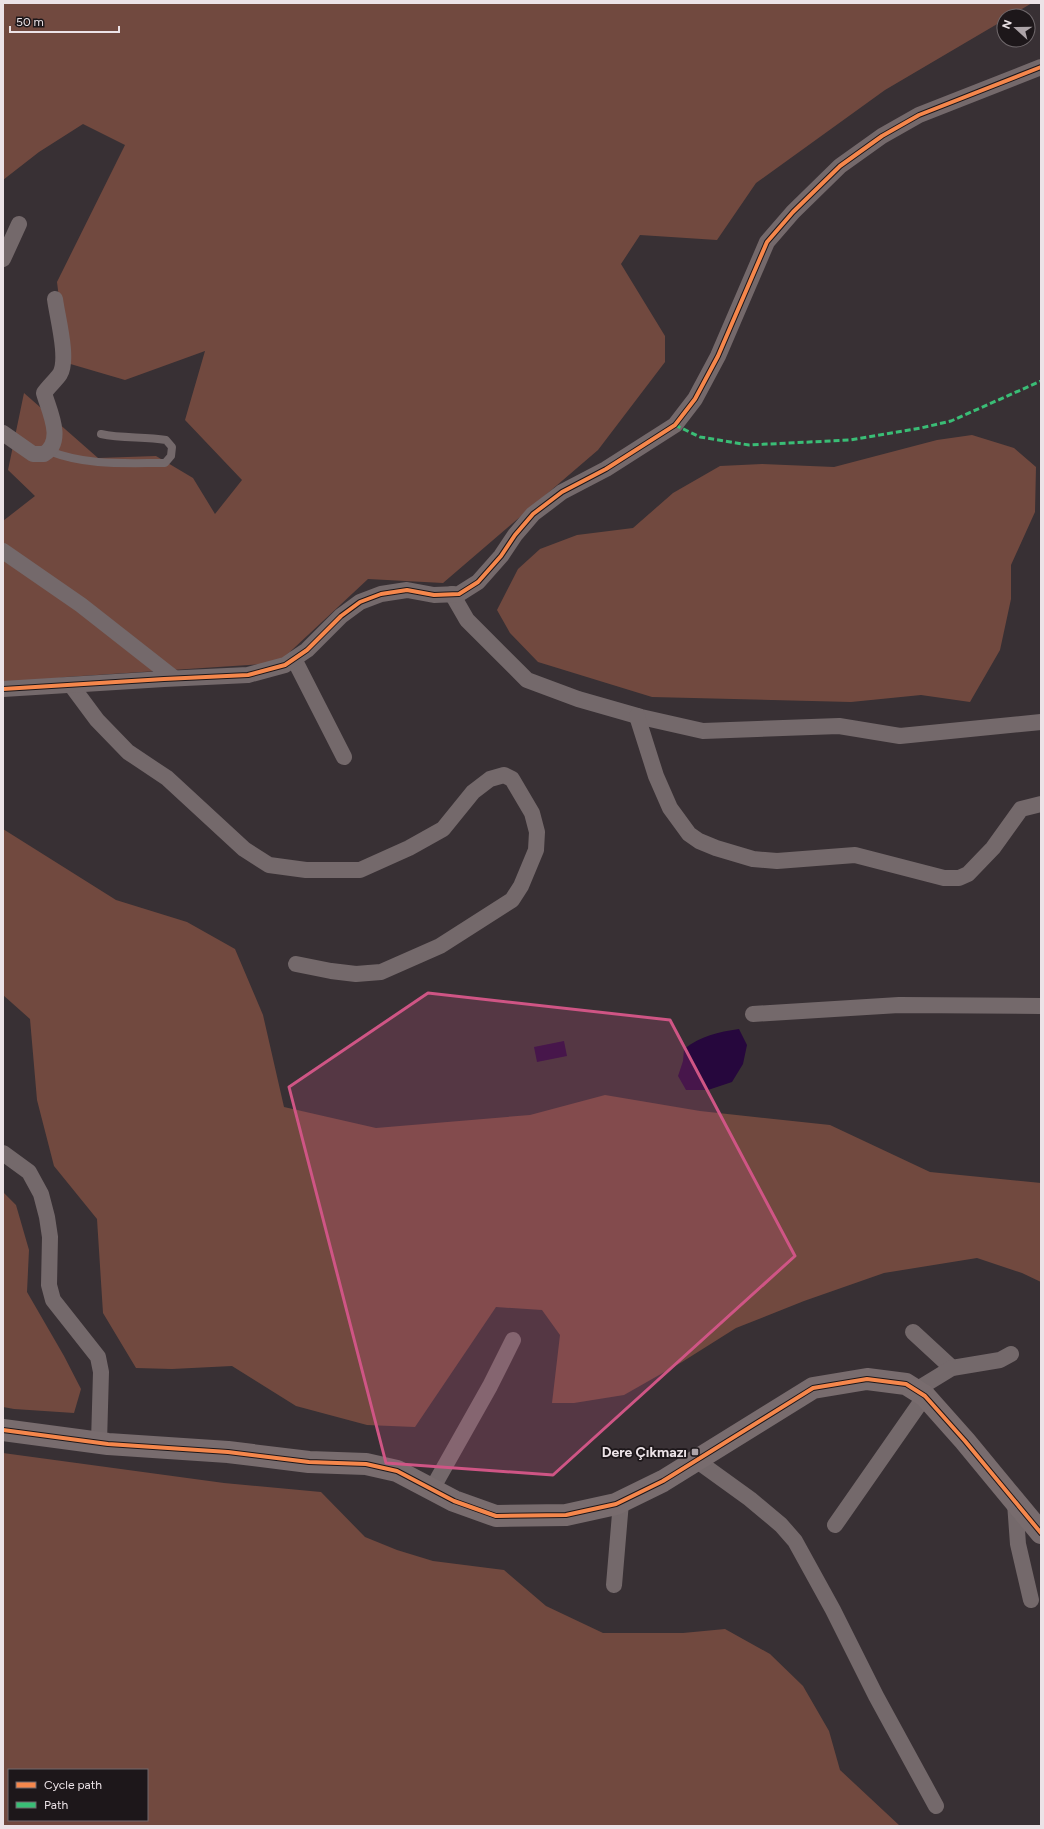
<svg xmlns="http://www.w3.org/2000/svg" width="1044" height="1829" font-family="Figtree,sans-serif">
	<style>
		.green { fill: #71493f; fill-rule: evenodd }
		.water { fill: #26073d }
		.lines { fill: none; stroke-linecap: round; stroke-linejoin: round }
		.lane { stroke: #74696b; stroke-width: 8 }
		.street { stroke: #74696b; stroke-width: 16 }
		.secondary { stroke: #786c6e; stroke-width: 22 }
		.quiet { stroke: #3abd76; stroke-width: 3; stroke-dasharray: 6 3; stroke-linecap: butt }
		.cycleway-casing { stroke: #1d171a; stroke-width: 6 }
		.cycleway { stroke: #f5874c; stroke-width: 4 }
		.marked { fill: #cf5585; fill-opacity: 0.2; stroke: #cf5585; stroke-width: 3; stroke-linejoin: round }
		.poi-dot { fill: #ada4a8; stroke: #1d171a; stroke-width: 1.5 }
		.labels { text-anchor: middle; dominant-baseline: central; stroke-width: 3.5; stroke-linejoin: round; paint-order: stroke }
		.poi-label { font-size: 14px; font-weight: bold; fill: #ece3e7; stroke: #1d171a; text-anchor: end }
	</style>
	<rect width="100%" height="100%" fill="#383034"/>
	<!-- green -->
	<g class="green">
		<polygon points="3,3 1032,3 1010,16 1004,16 1004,20 885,90 756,183 717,240 640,235 621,264 665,336 665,362 598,450 443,583 368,579 278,663 66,677 3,686 3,521 35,496 8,470 24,393 98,458 156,456 193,478 215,514 242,480 185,420 205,351 125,380 67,363 57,282 125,145 83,124 39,152 3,180"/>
		<polygon points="972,435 1014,448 1036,467 1035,512 1011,565 1011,599 1000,650 970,702 921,695 851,702 652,697 538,662 510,633 497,610 518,569 540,549 577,535 633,528 673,493 720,466 762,464 834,467 937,440"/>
		<polygon points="3,829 116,900 187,922 235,949 263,1015 284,1107 376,1128 530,1115 605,1095 700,1111 830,1125 930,1172 1041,1183 1041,1282 1022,1273 977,1258 884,1273 804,1301 736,1328 682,1362 624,1395 574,1403 552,1403 560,1335 542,1310 496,1307 415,1427 367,1425 296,1406 232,1366 172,1369 136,1368 103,1313 97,1219 54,1166 37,1100 30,1019 3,995"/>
		<polygon points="3,1192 16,1205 29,1250 27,1292 64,1356 81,1389 74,1413 14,1409 3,1407"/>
		<path d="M3,1453L224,1483L321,1492L365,1537L397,1550L433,1561L504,1570L546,1606L603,1633H683L725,1629L770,1654L803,1686L829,1731L840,1770L900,1826H3ZM9,1770H147V1820H9Z"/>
	</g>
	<!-- water -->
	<g class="water">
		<path d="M739,1029L747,1045L743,1064L732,1082L708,1090H686L678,1076L683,1061L684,1049C701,1036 718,1032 739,1029Z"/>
		<polygon points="564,1041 567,1056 537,1062 534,1047"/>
	</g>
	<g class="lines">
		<!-- lane -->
		<path class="lane" d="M49,451C87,466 125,463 165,463L171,456L172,447L166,440C144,436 123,439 101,434"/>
		<!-- street -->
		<g class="street">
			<polyline points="3,259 19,224"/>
			<path d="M3,433L33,454H44C65,441 49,411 44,393C49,386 56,380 60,374C69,359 57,316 55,299"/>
			<polyline points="3,551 81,605 174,678"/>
			<polyline points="452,594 467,620 527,680 578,699 641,717 703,731 839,726 900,736 1041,722"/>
			<polyline points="294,659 344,757"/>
			<polyline points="71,685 97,720 128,752 167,778 244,849 269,865 306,870 360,870 409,848 443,829 473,792 490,779 504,775 512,779 532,813 537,832 536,850 521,886 512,900 440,946 381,972 356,974 331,971 296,964"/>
			<polyline points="3,689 164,679 248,675 285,665 307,650 341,616 360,602 381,594 407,590 434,595 459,594 478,582 501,556 515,535 533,514 562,492 606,469 675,425 695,399 718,356 767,242 793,212 840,166 882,136 919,115 1041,67"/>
			<polyline points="637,716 656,776 670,808 689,834 699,841 716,848 753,859 777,861 855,855 944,878 959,878 968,874 993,848 1021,809 1041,804"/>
			<polyline points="753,1014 899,1005 1041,1006"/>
			<polyline points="3,1153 29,1172 41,1194 47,1217 50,1237 49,1285 53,1300 98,1357 101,1372 99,1442"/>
			<polyline points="913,1332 952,1368"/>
			<polyline points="916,1390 952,1368 1000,1360 1011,1354"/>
			<polyline points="696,1460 750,1499 781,1525 795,1541 833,1610 876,1696 936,1806"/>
			<polyline points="432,1489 490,1386 513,1340"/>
			<polyline points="1015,1503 1018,1544 1031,1600"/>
			<polyline points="835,1525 925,1396"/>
			<polyline points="614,1585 621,1502"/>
		</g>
		<!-- secondary -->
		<polyline class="secondary" points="3,1430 108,1444 228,1452 309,1462 366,1464 397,1471 454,1501 496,1516 566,1515 616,1504 663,1481 813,1388 867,1379 906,1384 925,1396 965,1441 1041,1533"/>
		<!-- quiet -->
		<polyline class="quiet" points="675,425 700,437 749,445 850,440 921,428 951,421 1041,381"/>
		<defs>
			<g id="cycleway">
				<polyline points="3,689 164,679 248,675 285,665 307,650 341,616 360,602 381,594 407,590 434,595 459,594 478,582 501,556 515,535 533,514 562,492 606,469 675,425 695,399 718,356 767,242 793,212 840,166 882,136 919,115 1041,67"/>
				<polyline points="3,1430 108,1444 228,1452 309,1462 366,1464 397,1471 454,1501 496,1516 566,1515 616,1504 663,1481 813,1388 867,1379 906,1384 925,1396 965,1441 1041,1533"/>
			</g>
		</defs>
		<!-- cycleway casing -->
		<use href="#cycleway" class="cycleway-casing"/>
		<!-- cycleway -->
		<use href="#cycleway" class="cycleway"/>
	</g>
	<!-- marked area -->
	<path class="marked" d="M428,993L670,1020L795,1256L553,1475L386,1463L289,1087Z"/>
	<!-- markers -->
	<rect class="poi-dot" x="691" y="1448" width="8" height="8" rx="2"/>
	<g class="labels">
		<!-- poi labels -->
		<g class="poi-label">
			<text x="687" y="1452">Dere Çıkmazı</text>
		</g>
	</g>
	<!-- border -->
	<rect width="1044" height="1829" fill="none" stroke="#ece3e7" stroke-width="8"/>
	<!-- legend -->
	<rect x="8" y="1769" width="140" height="52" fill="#1d171a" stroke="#70696c"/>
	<rect x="16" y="1782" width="20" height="6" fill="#f5874c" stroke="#70696c"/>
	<text x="44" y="1789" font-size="12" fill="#ece3e7">Cycle path</text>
	<rect x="16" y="1802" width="20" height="6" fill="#3abd76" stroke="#70696c"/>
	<text x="44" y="1809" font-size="12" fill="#ece3e7">Path</text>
	<!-- north arrow -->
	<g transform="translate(1016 28) rotate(291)"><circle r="19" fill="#1d171a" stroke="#70696c"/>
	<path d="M0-3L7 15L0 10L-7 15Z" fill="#ada4a8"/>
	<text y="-6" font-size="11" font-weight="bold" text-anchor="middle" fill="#ece3e7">N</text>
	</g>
	<!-- scale -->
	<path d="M10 26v6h109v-6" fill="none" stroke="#ece3e7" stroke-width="2"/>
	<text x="16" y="26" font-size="12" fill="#ece3e7" stroke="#1d171a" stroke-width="3" paint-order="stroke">50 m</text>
</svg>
